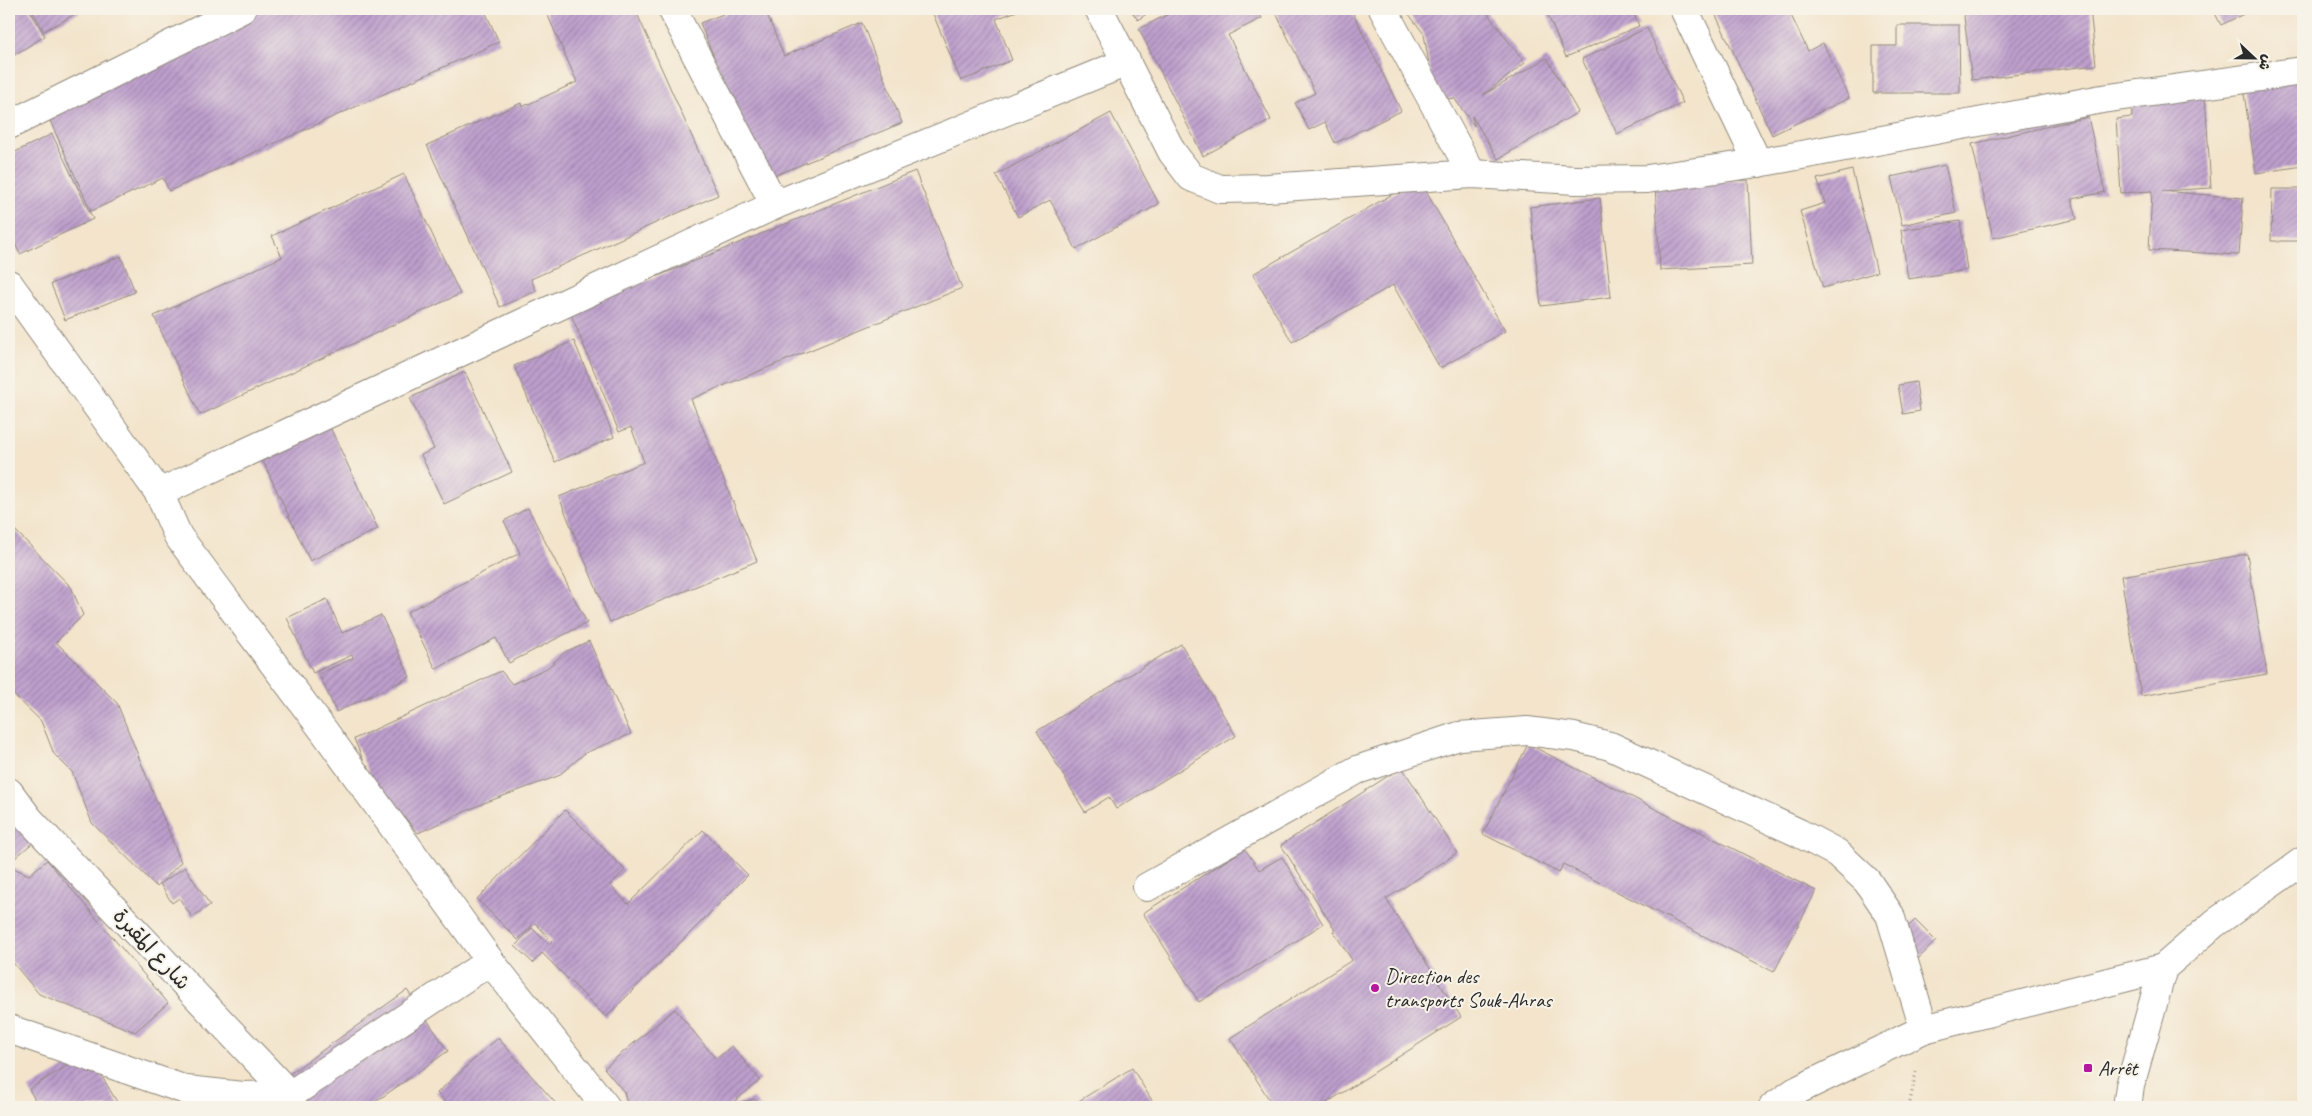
<svg xmlns="http://www.w3.org/2000/svg" width="2312" height="1116" font-family="Caveat,'Playpen Sans Arabic',sans-serif">
	<style>
		.building { fill: url(#building-hatch) }
		.lines { fill: none; stroke-linecap: round; stroke-linejoin: round }
		.minor-casing { stroke: #8f887b; stroke-width: 30 }
		.path { stroke: #8f887b; stroke-width: 3; stroke-dasharray: 1 4; stroke-linecap: butt }
		.minor { stroke: #fff; stroke-width: 28 }
		.poi-dot { fill: #b5179e; stroke: #f7f3e8; stroke-width: 2 }
		.labels { text-anchor: middle; dominant-baseline: central; stroke-width: 4; stroke-linejoin: round; paint-order: stroke }
		.street-label { font-size: 21px; fill: #2b2b2b; stroke: #f7f3e8 }
		.poi-label { font-size: 21px; fill: #2b2b2b; stroke: #f7f3e8; text-anchor: start }
	</style>
	<defs>
		<pattern id="building-hatch" width="6" height="6" patternUnits="userSpaceOnUse" patternTransform="scale(1.25)"><rect width="6" height="6" fill="#be9fcd"/><path d="M-1 1l2-2M0 6l6-6M5 7l2-2" fill="none" stroke="#9b82a7"/></pattern>
	</defs>
	<rect width="100%" height="100%" fill="#f7f3e8"/>
	<filter id="ink" filterUnits="userSpaceOnUse"><feTurbulence type="fractalNoise" baseFrequency=".02" numOctaves="2"/><feDisplacementMap in="SourceGraphic" scale="10" xChannelSelector="R" yChannelSelector="G"/><feConvolveMatrix kernelMatrix="1 2 1 2 8 2 1 2 1" color-interpolation-filters="sRGB"/></filter>
	<filter id="wash" filterUnits="userSpaceOnUse"><feTurbulence type="fractalNoise" baseFrequency=".0096" numOctaves="4" result="noise"/><feDisplacementMap in="SourceGraphic" scale="20" xChannelSelector="R" yChannelSelector="G"/><feGaussianBlur stdDeviation="1.12" result="paint"/><feColorMatrix in="noise" values="0 0 0 0 0 0 0 0 0 0 0 0 0 0 0 0 0 1.4 0 .05"/><feComposite in="paint" operator="in"/></filter>
	<g filter="url(#wash)">
		<rect width="100%" height="100%" fill="#f3e4cb"/>
		<g id="blocks">
			<!-- building -->
			<g class="building">
				<polygon points="9,9 29,9 45,36 9,58"/>
				<polygon points="31,9 85,9 44,31"/>
				<polygon points="244,9 484,9 499,42 169,191 163,178 91,211 41,101"/>
				<polygon points="545,9 635,9 718,195 531,279 536,291 500,307 427,145 521,103 522,107 577,82"/>
				<polygon points="736,9 765,9 784,56 862,23 902,123 764,180 700,23"/>
				<polygon points="931,9 1022,9 996,19 1012,60 961,81"/>
				<polygon points="1130,9 1153,9 1138,20"/>
				<polygon points="1178,9 1257,9 1262,18 1228,35 1271,120 1203,156 1139,29"/>
				<polygon points="1274,9 1351,9 1401,111 1335,143 1325,122 1309,130 1295,103 1315,93"/>
				<polygon points="1405,9 1484,9 1525,63 1483,95 1547,58 1578,112 1498,159 1472,116 1474,126 1454,98 1435,101 1424,34"/>
				<polygon points="1545,9 1632,9 1639,26 1566,57"/>
				<polygon points="1713,9 1788,9 1808,51 1823,43 1849,98 1772,135"/>
				<polygon points="1963,9 2090,9 2096,65 1972,80"/>
				<polygon points="2213,9 2254,9 2221,25"/>
				<polygon points="1897,25 1959,25 1960,93 1873,93 1873,46 1897,46"/>
				<polygon points="1647,28 1683,103 1617,134 1582,59"/>
				<polygon points="2303,78 2303,166 2256,173 2243,87"/>
				<polygon points="2205,95 2211,188 2162,191 2243,198 2239,255 2149,250 2152,191 2121,193 2116,119 2132,117 2131,100"/>
				<polygon points="1111,113 1159,204 1076,249 1050,200 1018,217 996,175"/>
				<polygon points="2088,117 2105,192 2072,199 2077,219 1993,238 1972,144"/>
				<polygon points="52,134 93,219 20,254 9,232 9,155"/>
				<polygon points="1945,165 1956,213 1902,225 1891,177"/>
				<polygon points="1852,170 1877,272 1823,288 1800,211 1825,203 1817,179"/>
				<polygon points="915,171 962,288 691,399 757,561 610,622 559,497 644,462 631,427 619,432 570,312"/>
				<polygon points="404,174 460,294 200,415 154,316 282,257 272,236"/>
				<polygon points="1419,179 1505,331 1440,368 1393,285 1292,342 1253,274"/>
				<polygon points="1748,180 1752,265 1660,270 1655,185"/>
				<polygon points="2272,189 2303,189 2303,241 2271,241"/>
				<polygon points="1600,198 1611,297 1541,306 1530,207"/>
				<polygon points="1960,221 1967,270 1908,279 1901,230"/>
				<polygon points="121,256 135,292 65,320 51,284"/>
				<polygon points="574,341 614,437 555,462 514,366"/>
				<polygon points="465,372 512,472 444,504 421,455 434,449 410,398"/>
				<polygon points="1916,382 1920,411 1903,414 1898,385"/>
				<polygon points="320,406 378,529 310,561 252,438"/>
				<polygon points="528,508 587,623 509,663 496,638 436,669 407,612 520,553 504,521"/>
				<polygon points="9,524 71,587 83,615 56,642 117,703 181,862 157,887 92,823 72,772 54,754 41,721 9,690"/>
				<polygon points="2247,554 2267,674 2141,696 2121,576"/>
				<polygon points="327,599 342,633 381,615 410,677 336,712 319,674 353,658 352,655 313,673 287,618"/>
				<polygon points="589,641 631,734 585,753 558,776 484,803 418,833 372,780 354,739 501,671 512,684 547,668 565,652"/>
				<polygon points="1181,644 1236,736 1116,809 1109,797 1085,812 1037,731"/>
				<polygon points="1528,744 1816,891 1774,972 1563,864 1559,873 1483,834"/>
				<polygon points="1402,767 1457,853 1386,899 1461,1017 1320,1107 1274,1107 1230,1038 1352,960 1333,931 1335,930 1281,845"/>
				<polygon points="9,791 44,833 15,858 11,867 29,875 47,860 168,1003 135,1032 39,994 9,958"/>
				<polygon points="565,810 625,870 610,885 628,904 703,830 748,875 606,1017 542,953 533,963 515,946 532,928 549,945 552,941 535,923 518,940 477,899"/>
				<polygon points="1245,849 1259,870 1282,857 1323,924 1199,1002 1143,913"/>
				<polygon points="185,867 210,905 192,917 179,898 172,903 160,884"/>
				<polygon points="1915,920 1936,941 1918,959 1897,938"/>
				<polygon points="407,990 448,1051 368,1107 307,1107 285,1077"/>
				<polygon points="675,1009 716,1059 732,1046 760,1080 729,1106 754,1099 761,1107 628,1107 624,1092 604,1068"/>
				<polygon points="498,1038 559,1107 450,1107 437,1093"/>
				<polygon points="88,1053 120,1107 39,1107 29,1089"/>
				<polygon points="1132,1068 1156,1107 1069,1107"/>
			</g>
		</g>
	</g>
	<g filter="url(#ink)">
		<use href="#blocks" fill-opacity="0" stroke="#8f887b" stroke-width="1"/>
		<g class="lines">
			<defs>
				<g id="minor">
					<polyline points="672,9 775,205"/>
					<polyline points="1099,9 1172,152 1191,177 1220,189 1268,188 1472,174 1576,180 1647,179 1758,163 2102,99 2303,71"/>
					<polyline points="1383,9 1472,174"/>
					<polyline points="1684,9 1758,163"/>
					<polyline points="9,125 242,9"/>
					<polyline points="9,284 159,493 178,536 324,731 490,961 606,1107"/>
					<polyline points="159,493 775,205 1127,62"/>
					<polyline points="9,792 29,819 290,1095 288,1106"/>
					<polyline points="1147,887 1357,770 1459,736 1527,731 1574,737 1610,746 1799,833 1837,853 1867,881 1890,915 1924,1029"/>
					<polyline points="9,1029 186,1090 243,1096 290,1095 490,961"/>
					<polyline points="1773,1107 1796,1091 1924,1029 2163,968"/>
					<polyline points="2127,1107 2130,1086 2163,968 2215,923 2303,861"/>
				</g>
			</defs>
			<!-- minor casing -->
			<use href="#minor" class="minor-casing"/>
			<!-- path -->
			<polyline class="path" points="1909,1107 1916,1072"/>
			<!-- minor -->
			<use href="#minor" class="minor"/>
		</g>
	</g>
	<!-- markers -->
	<g class="poi-dot">
		<circle cx="1375" cy="988" r="5"/>
		<rect x="2083" y="1063" width="10" height="10" rx="2.5"/>
	</g>
	<g class="labels">
		<!-- street labels -->
		<g class="street-label">
			<text transform="translate(152 949) rotate(47)">شارع المقبرة</text>
		</g>
		<!-- poi labels -->
		<g class="poi-label">
			<text x="1385" y="976">Direction des<tspan x="1385" dy="24">transports Souk-Ahras</tspan></text>
			<text x="2098" y="1068">Arrêt</text>
		</g>
	</g>
	<!-- margin -->
	<rect width="2312" height="1116" fill="none" stroke="#f7f3e8" stroke-width="30"/>
	<!-- north arrow -->
	<g transform="translate(2254 58) rotate(112)" stroke="#f7f3e8" stroke-width="4" paint-order="stroke">
	<path d="M0-4L9 19L0 12L-9 19Z" fill="#2b2b2b"/>
	<text y="-8" font-size="14" font-weight="bold" text-anchor="middle" fill="#2b2b2b">ش</text>
	</g>
</svg>
